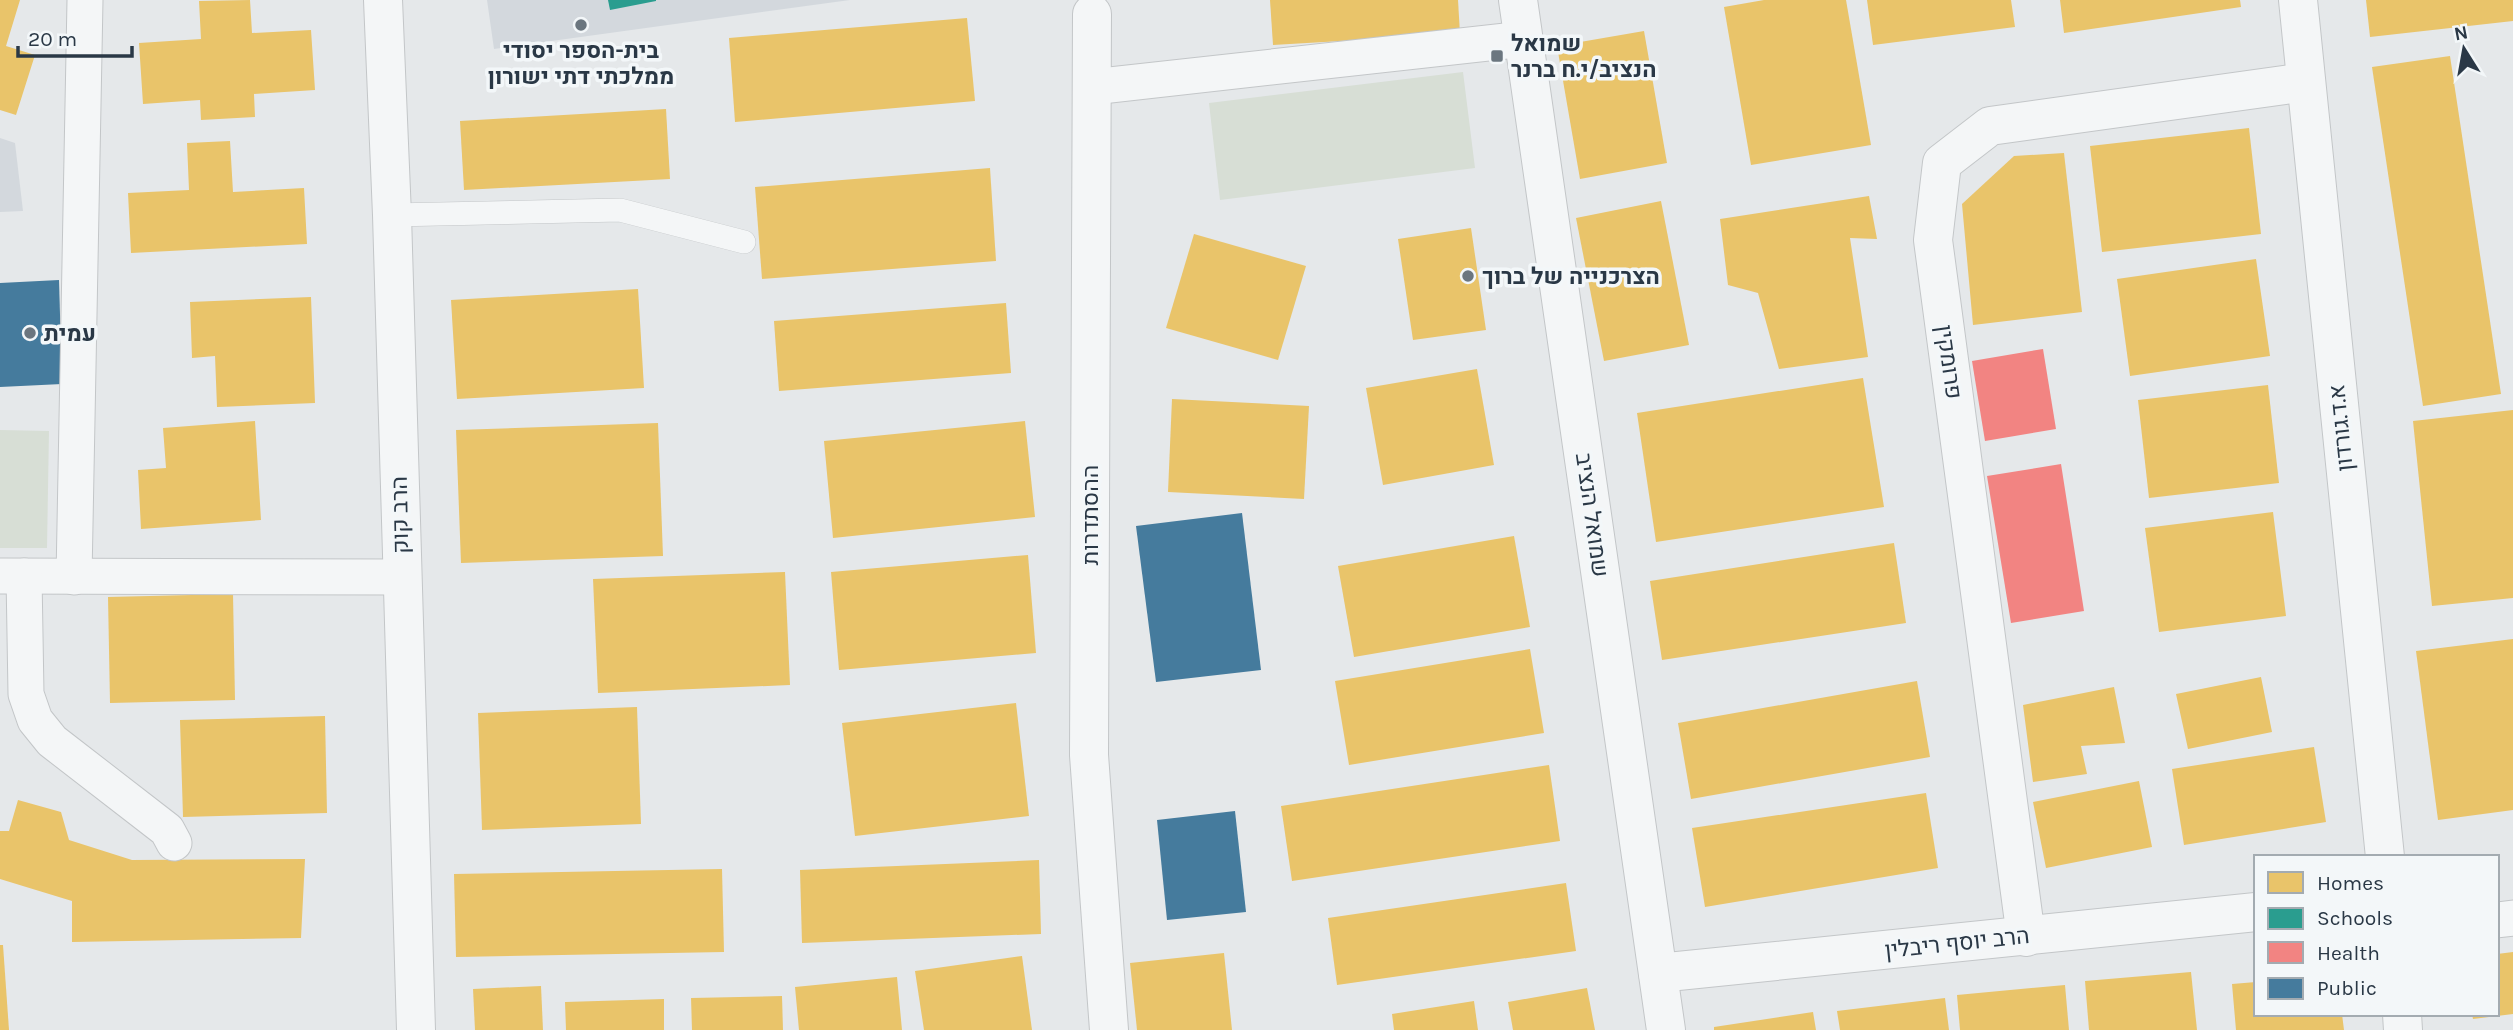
<svg xmlns="http://www.w3.org/2000/svg" width="2513" height="1030" font-family="Karla,Heebo,sans-serif">
	<style>
		.built { fill: #d3d8dd }
		.green { fill: #d7ded5 }
		.homes { fill: #e9c46a }
		.schools { fill: #2a9d8f }
		.health { fill: #f28482 }
		.public { fill: #457b9d }
		.lines { fill: none; stroke-linecap: round; stroke-linejoin: round }
		.service-casing { stroke: #c3c6c8; stroke-width: 24 }
		.pedestrian-casing { stroke: #c3c6c8; stroke-width: 37 }
		.minor-casing { stroke: #c3c6c8; stroke-width: 40 }
		.tertiary-casing { stroke: #c3c6c8; stroke-width: 40 }
		.service { stroke: #f4f6f7; stroke-width: 23 }
		.pedestrian { stroke: #f4f6f7; stroke-width: 35 }
		.minor { stroke: #f4f6f7; stroke-width: 38 }
		.tertiary { stroke: #f4f6f7; stroke-width: 38 }
		.poi-dot { fill: #6b767f; stroke: #f3f7f9; stroke-width: 2.5 }
		.labels { text-anchor: middle; dominant-baseline: central; stroke-width: 7; stroke-linejoin: round; paint-order: stroke }
		.poi-label { font-size: 23px; font-weight: bold; fill: #2a3846; stroke: #f3f7f9; text-anchor: start }
		.street-label { font-size: 23px; fill: #2a3846; stroke: #f3f7f9 }
	</style>
	<rect width="100%" height="100%" fill="#e5e8ea"/>
	<!-- built -->
	<g class="built">
		<polygon points="487,0 850,0 494,49"/>
		<polygon points="0,138 15,143 23,211 0,212"/>
	</g>
	<!-- green -->
	<g class="green">
		<polygon points="1463,72 1475,168 1220,200 1209,103"/>
		<polygon points="0,430 49,431 47,548 0,548"/>
	</g>
	<!-- homes -->
	<g class="homes">
		<polygon points="0,0 20,0 6,46 35,55 16,115 0,110"/>
		<polygon points="250,0 252,33 311,30 315,90 254,94 255,117 201,120 200,100 143,104 139,43 201,39 199,1"/>
		<polygon points="1270,0 1458,0 1460,34 1273,45"/>
		<polygon points="1764,0 1846,0 1871,145 1751,165 1724,7"/>
		<polygon points="1867,0 2011,0 2015,27 1873,45"/>
		<polygon points="2060,0 2240,0 2241,7 2064,33"/>
		<polygon points="2366,0 2513,0 2513,21 2370,37"/>
		<polygon points="967,18 975,101 735,122 729,38"/>
		<polygon points="1644,31 1667,163 1580,179 1557,46"/>
		<polygon points="2450,56 2501,394 2423,406 2372,67"/>
		<polygon points="666,109 670,179 464,190 460,121"/>
		<polygon points="2249,128 2261,234 2102,252 2090,146"/>
		<polygon points="230,141 233,192 304,188 307,244 131,253 128,193 189,190 187,143"/>
		<polygon points="2064,153 2082,312 1973,325 1962,204 2014,156"/>
		<polygon points="990,168 996,261 762,279 755,187"/>
		<polygon points="1869,196 1877,239 1850,238 1868,357 1779,369 1758,293 1728,285 1720,219"/>
		<polygon points="1661,201 1689,345 1604,361 1576,218"/>
		<polygon points="1471,228 1486,330 1413,340 1398,239"/>
		<polygon points="1194,234 1306,266 1278,360 1166,328"/>
		<polygon points="2256,259 2270,356 2130,376 2117,279"/>
		<polygon points="638,289 644,388 457,399 451,300"/>
		<polygon points="311,297 315,403 217,407 215,356 192,358 190,302"/>
		<polygon points="1006,303 1011,373 779,391 774,321"/>
		<polygon points="1477,369 1494,465 1383,485 1366,388"/>
		<polygon points="1863,378 1884,507 1656,542 1637,413"/>
		<polygon points="2268,385 2279,483 2149,498 2138,400"/>
		<polygon points="1172,399 1309,406 1304,499 1168,492"/>
		<polygon points="2513,410 2513,598 2432,606 2413,421"/>
		<polygon points="255,421 261,520 141,529 138,470 166,468 163,428"/>
		<polygon points="1025,421 1035,517 833,538 824,441"/>
		<polygon points="658,423 663,556 461,563 456,430"/>
		<polygon points="2273,512 2286,616 2159,632 2145,528"/>
		<polygon points="1514,536 1530,627 1354,657 1338,566"/>
		<polygon points="1894,543 1906,623 1662,660 1650,581"/>
		<polygon points="1028,555 1036,653 839,670 831,572"/>
		<polygon points="785,572 790,685 598,693 593,579"/>
		<polygon points="233,594 235,700 110,703 108,597"/>
		<polygon points="2513,639 2513,810 2438,820 2416,651"/>
		<polygon points="1530,649 1544,733 1349,765 1335,681"/>
		<polygon points="2261,677 2272,732 2188,749 2176,694"/>
		<polygon points="1917,681 1930,757 1691,799 1678,723"/>
		<polygon points="2114,687 2125,743 2081,746 2087,774 2033,782 2023,705"/>
		<polygon points="1016,703 1029,816 855,836 842,723"/>
		<polygon points="637,707 641,824 482,830 478,713"/>
		<polygon points="325,716 327,813 183,817 180,720"/>
		<polygon points="2314,747 2326,822 2184,845 2172,769"/>
		<polygon points="1549,765 1560,841 1292,881 1281,806"/>
		<polygon points="2139,781 2152,847 2046,868 2033,802"/>
		<polygon points="1926,793 1938,868 1705,907 1692,828"/>
		<polygon points="18,800 61,812 69,840 132,860 305,859 301,938 72,942 72,901 0,879 0,831 9,831"/>
		<polygon points="1039,860 1041,934 802,943 800,870"/>
		<polygon points="722,869 724,952 456,957 454,874"/>
		<polygon points="1566,883 1576,951 1337,985 1328,918"/>
		<polygon points="0,945 3,945 9,1030 0,1030"/>
		<polygon points="2513,952 2513,1014 2473,1019 2472,1014 2497,1014 2497,954"/>
		<polygon points="1224,953 1232,1030 1137,1030 1130,963"/>
		<polygon points="1022,956 1032,1030 924,1030 915,971"/>
		<polygon points="2191,972 2197,1030 2089,1030 2085,981"/>
		<polygon points="897,977 902,1030 799,1030 795,987"/>
		<polygon points="2256,982 2256,1014 2342,1014 2344,1030 2236,1030 2232,984"/>
		<polygon points="2065,985 2069,1030 1960,1030 1957,995"/>
		<polygon points="541,986 543,1030 475,1030 473,989"/>
		<polygon points="1587,988 1595,1030 1513,1030 1508,1002"/>
		<polygon points="782,996 783,1030 692,1030 691,998"/>
		<polygon points="1945,998 1949,1030 1840,1030 1837,1011"/>
		<polygon points="664,999 664,1030 566,1030 565,1002"/>
		<polygon points="1474,1001 1478,1030 1394,1030 1392,1014"/>
		<polygon points="1813,1012 1816,1030 1714,1030 1714,1027"/>
	</g>
	<!-- schools -->
	<polygon class="schools" points="608,0 656,0 656,1 610,10"/>
	<!-- health -->
	<g class="health">
		<polygon points="2043,349 2056,429 1985,441 1972,361"/>
		<polygon points="2061,464 2084,611 2011,623 1987,476"/>
	</g>
	<!-- public -->
	<g class="public">
		<polygon points="59,280 62,384 0,387 0,283"/>
		<polygon points="1242,513 1261,670 1156,682 1136,526"/>
		<polygon points="1235,811 1246,912 1167,920 1157,820"/>
	</g>
	<g class="lines">
		<defs>
			<polyline id="service" points="392,215 620,210 744,242"/>
			<g id="pedestrian">
				<polyline points="1092,87 1524,39"/>
				<polyline points="0,576 402,577"/>
				<polyline points="24,576 26,694 35,720 52,741 167,830 174,843"/>
				<polyline points="74,577 85,0"/>
				<polyline points="2497,920 2513,918"/>
			</g>
			<g id="minor">
				<polyline points="383,0 392,215 416,1030"/>
				<polyline points="2298,0 2385,857"/>
				<polyline points="1092,14 1089,755 1109,1030"/>
				<polyline points="2026,937 1933,240 1942,163 1990,126 2306,82"/>
				<polyline points="1658,973 2256,912"/>
				<polyline points="2402,1014 2403,1030"/>
			</g>
			<polyline id="tertiary" points="1518,0 1666,1030"/>
		</defs>
		<!-- service casing -->
		<use href="#service" class="service-casing"/>
		<!-- pedestrian casing -->
		<use href="#pedestrian" class="pedestrian-casing"/>
		<!-- minor casing -->
		<use href="#minor" class="minor-casing"/>
		<!-- tertiary casing -->
		<use href="#tertiary" class="tertiary-casing"/>
		<!-- service -->
		<use href="#service" class="service"/>
		<!-- pedestrian -->
		<use href="#pedestrian" class="pedestrian"/>
		<!-- minor -->
		<use href="#minor" class="minor"/>
		<!-- tertiary -->
		<use href="#tertiary" class="tertiary"/>
	</g>
	<!-- markers -->
	<g class="poi-dot">
		<circle cx="581" cy="25" r="7"/>
		<rect x="1490" y="49" width="14" height="14" rx="3.5"/>
		<circle cx="1468" cy="276" r="7"/>
		<circle cx="30" cy="333" r="7"/>
	</g>
	<g class="labels">
		<!-- poi labels -->
		<g class="poi-label">
			<text x="1511" y="43">שמואל<tspan x="1511" dy="26">הנציב/י.ח ברנר</tspan></text>
			<text x="581" y="50" text-anchor="middle">בית-הספר יסודי<tspan x="581" dy="26">ממלכתי דתי ישורון</tspan></text>
			<text x="1482" y="276">הצרכנייה של ברוך</text>
			<text x="44" y="333">עמית</text>
		</g>
		<!-- street labels -->
		<g class="street-label">
			<text transform="translate(1949 362) rotate(82)">פרומקין</text>
			<text transform="translate(2341 428) rotate(-96)">א.ד.גורדון</text>
			<text transform="translate(400 515) rotate(-91)">הרב קוק</text>
			<text transform="translate(1090 515) rotate(-90)">ההסתדרות</text>
			<text transform="translate(1592 515) rotate(82)">שמואל הנציב</text>
			<text transform="translate(1957 943) rotate(-6)">הרב יוסף ריבלין</text>
		</g>
	</g>
	<!-- legend -->
	<rect x="2254" y="855" width="245" height="161" fill="#f3f7f9" stroke="#a3abb1" stroke-width="2"/>
	<rect x="2268" y="872" width="35" height="21" fill="#e9c46a" stroke="#a3abb1" stroke-width="2"/>
	<text x="2317" y="890" font-size="21" fill="#2a3846">Homes</text>
	<rect x="2268" y="908" width="35" height="21" fill="#2a9d8f" stroke="#a3abb1" stroke-width="2"/>
	<text x="2317" y="925" font-size="21" fill="#2a3846">Schools</text>
	<rect x="2268" y="942" width="35" height="21" fill="#f28482" stroke="#a3abb1" stroke-width="2"/>
	<text x="2317" y="960" font-size="21" fill="#2a3846">Health</text>
	<rect x="2268" y="978" width="35" height="21" fill="#457b9d" stroke="#a3abb1" stroke-width="2"/>
	<text x="2317" y="995" font-size="21" fill="#2a3846">Public</text>
	<!-- north arrow -->
	<g transform="translate(2464 49) rotate(349)" stroke="#f3f7f9" stroke-width="5" paint-order="stroke">
	<path d="M0-5L12 26L0 18L-12 26Z" fill="#2a3846"/>
	<text y="-10" font-size="19" font-weight="bold" text-anchor="middle" fill="#2a3846">N</text>
	</g>
	<!-- scale -->
	<path d="M18 46v10h114v-10" fill="none" stroke="#2a3846" stroke-width="3.5"/>
	<text x="28" y="46" font-size="21" fill="#2a3846" stroke="#f3f7f9" stroke-width="5" paint-order="stroke">20 m</text>
</svg>
